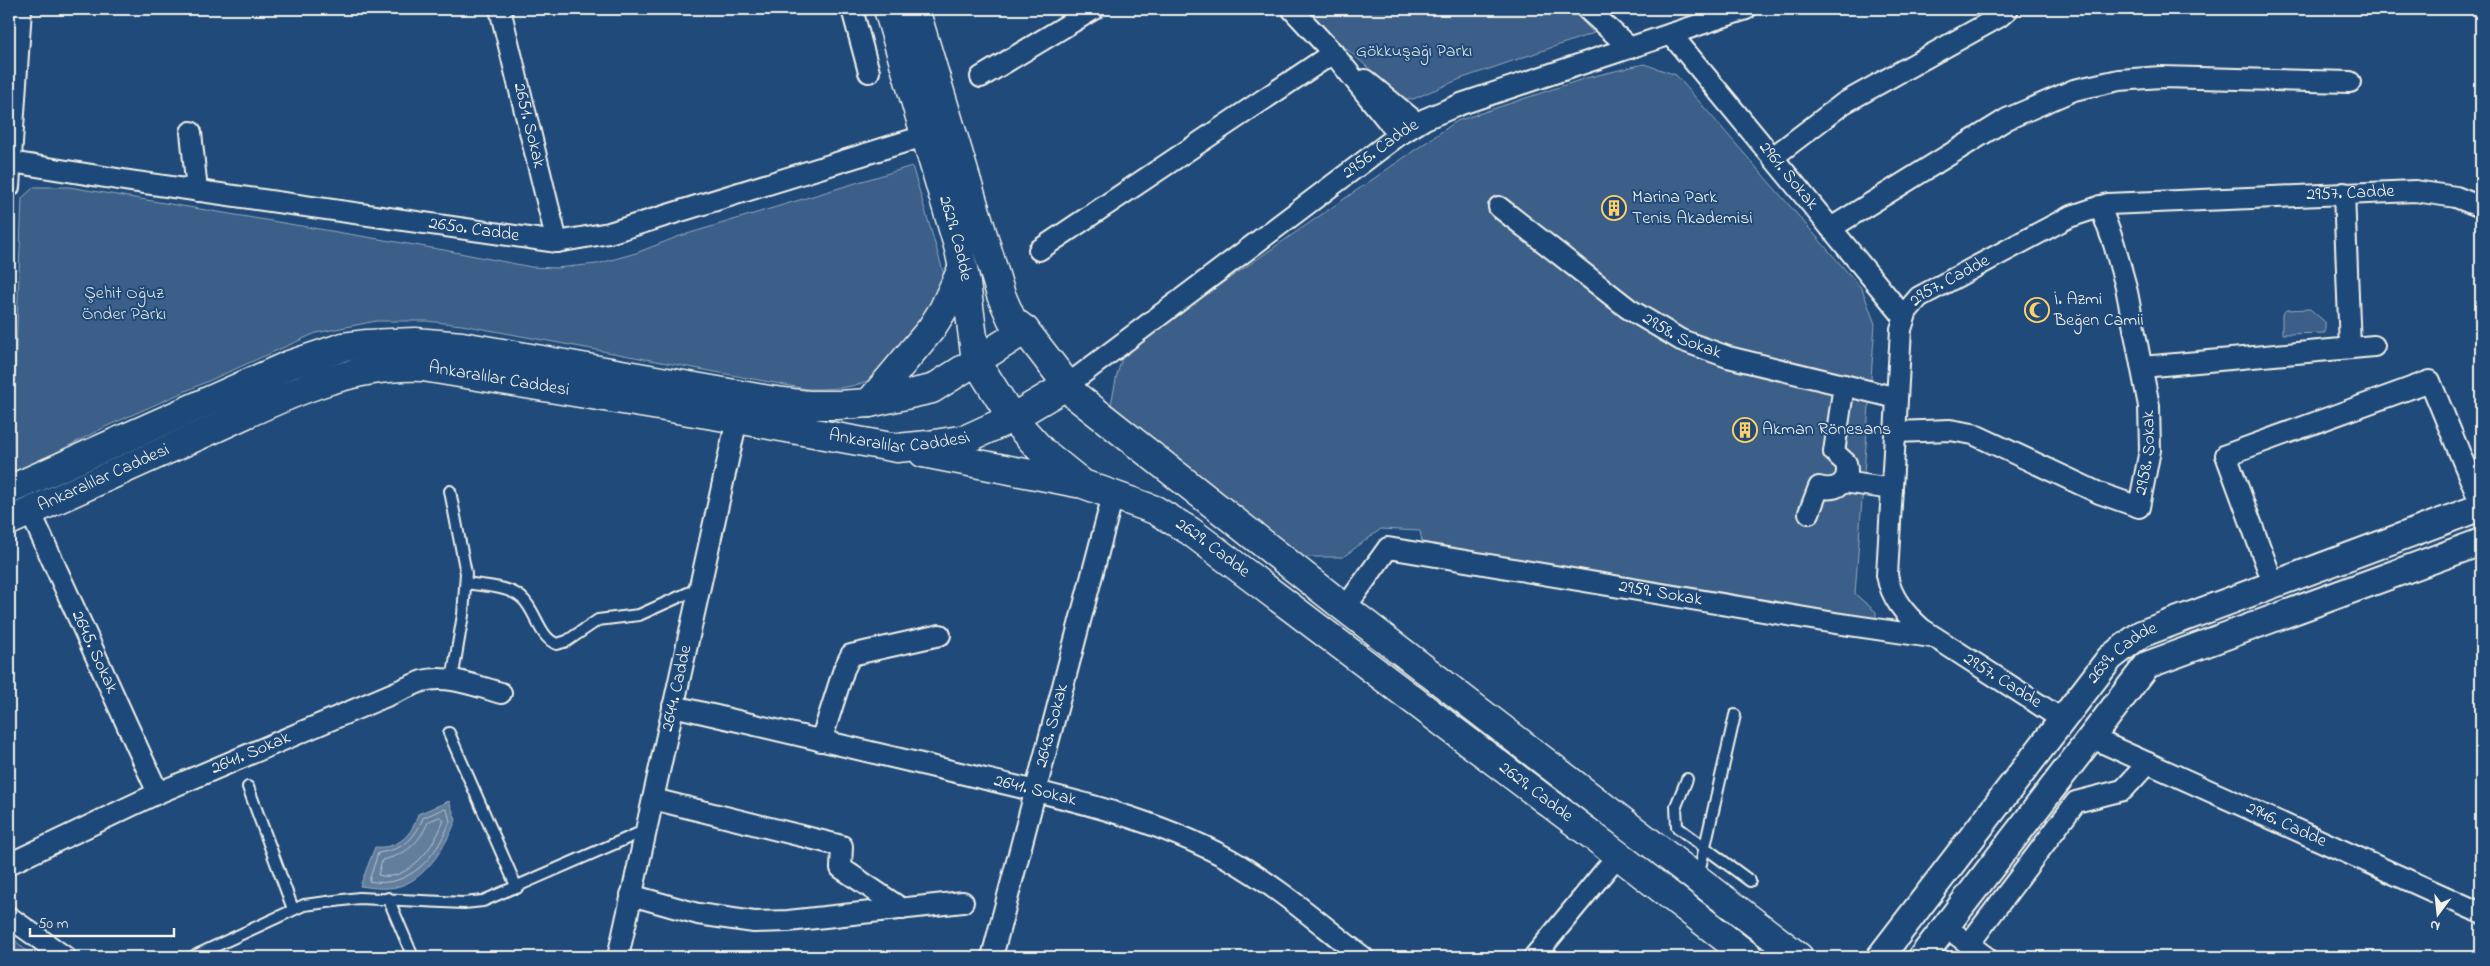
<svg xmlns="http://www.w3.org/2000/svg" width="2490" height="966" font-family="'Indie Flower',sans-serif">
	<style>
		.green { fill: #3a5f88; stroke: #97a8b8 }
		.water { fill: #627e9d; stroke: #9cacbb }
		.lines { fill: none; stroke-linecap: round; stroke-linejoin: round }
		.shore { stroke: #bac3ca; stroke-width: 1 }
		.service-casing { stroke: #f4f1e8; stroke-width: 14 }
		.minor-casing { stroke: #f4f1e8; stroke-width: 24 }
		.tertiary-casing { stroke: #f4f1e8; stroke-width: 30 }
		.secondary-casing { stroke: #f4f1e8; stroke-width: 31 }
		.service { stroke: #1f4a7a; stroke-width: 10 }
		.minor { stroke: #1f4a7a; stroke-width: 20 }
		.tertiary { stroke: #1f4a7a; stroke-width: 26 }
		.secondary { stroke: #1f4a7a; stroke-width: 28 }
		.labels { text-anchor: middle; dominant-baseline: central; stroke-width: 4; stroke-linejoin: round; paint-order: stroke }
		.park-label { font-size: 18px; fill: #e1e2de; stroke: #1f4a7a }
		.street-label { font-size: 18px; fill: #f4f1e8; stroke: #1f4a7a }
		.poi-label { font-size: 18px; fill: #f4f1e8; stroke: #1f4a7a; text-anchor: start }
	</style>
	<rect width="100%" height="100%" fill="#1f4a7a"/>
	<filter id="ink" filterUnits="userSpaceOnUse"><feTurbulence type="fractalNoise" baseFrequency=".02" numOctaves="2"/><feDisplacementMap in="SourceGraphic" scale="10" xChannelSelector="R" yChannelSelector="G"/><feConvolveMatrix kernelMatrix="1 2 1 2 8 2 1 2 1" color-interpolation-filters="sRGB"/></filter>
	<g filter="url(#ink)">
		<!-- green -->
		<g class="green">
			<polygon points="1302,9 1570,9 1594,33 1460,79 1413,99 1403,99"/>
			<polygon points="1644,64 1676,75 1862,289 1875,324 1855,594 1876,612 1876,621 1432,551 1422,541 1420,531 1381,529 1343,557 1298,557 1111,404 1117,375 1124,351 1457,121 1586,78"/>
			<path d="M912,166L946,281C932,308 896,369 868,381C848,389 828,389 807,389L462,325L426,321H376L316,333L105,427L11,476L22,198L34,187H69L444,250L531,267L556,268L597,264L636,253L677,237Z"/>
			<polygon points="2310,309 2325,322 2325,333 2282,334 2282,315 2286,310"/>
			<polygon points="9,935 33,957 9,957"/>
		</g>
		<!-- water -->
		<path class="water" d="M449,801L456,820C445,848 422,887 388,888C379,889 369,887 360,886L375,847C397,849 412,836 418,814Z"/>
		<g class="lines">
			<!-- shore -->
			<g class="shore">
				<path d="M444,809L447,810L450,821C438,855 409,890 369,881L378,853C403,849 413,842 423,818Z"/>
				<path d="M440,817L444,820C436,844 408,884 378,875L382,860C405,855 419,844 428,822Z"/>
			</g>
			<defs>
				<g id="service">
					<polyline points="450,491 466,573 463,615 452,680"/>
					<path d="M466,583C483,586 509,586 522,598C536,610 539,638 557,644L567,641L598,620L639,615L699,588"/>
					<polyline points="449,733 517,888"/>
					<polyline points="1687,779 1676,806 1677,827 1750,881"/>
					<polyline points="248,787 293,909"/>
					<polyline points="1698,877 1735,715"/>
					<polyline points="388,898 413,957"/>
					<polyline points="192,957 304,905 359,898 464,903 483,901 646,830"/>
				</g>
				<g id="minor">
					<path id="s1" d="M500,9L557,242"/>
					<polyline points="852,9 869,72"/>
					<polyline points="1292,9 1333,53 1399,135"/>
					<polyline points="1587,9 1630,48"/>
					<path id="s2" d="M1671,34L1904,317"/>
					<polyline points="981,77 1094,9"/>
					<polyline points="1365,80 1417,123"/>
					<polyline points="191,132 197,191"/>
					<polyline points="1773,157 1844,103 1999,17 2008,9"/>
					<path id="s3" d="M11,162L130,181L557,242L609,233L924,136"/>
					<polyline points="9,187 21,9"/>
					<polyline points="2344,193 2350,348"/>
					<path id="s4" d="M1499,207L1629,309L1681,340L1728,357L1897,398"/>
					<polyline points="1831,228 2007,119 2074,90 2119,80 2161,77 2350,82"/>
					<polyline points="1039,250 1333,53"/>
					<polyline points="2142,367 2374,346"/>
					<path id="s5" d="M1066,386L1399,135L1425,119L1461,104L1746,9"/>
					<path id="s6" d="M1895,432L1950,430L1973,434L2099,493L2139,507L2150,450L2149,406L2126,287L2114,244L2100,206"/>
					<polyline points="1844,482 1892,489"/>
					<path id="s7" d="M30,511L158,793"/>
					<path d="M1809,513L1819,487C1837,492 1851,482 1846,463L1834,452L1844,385"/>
					<polyline points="2273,583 2226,455 2430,381 2481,505"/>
					<path id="s8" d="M1345,608L1388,548L1835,623L1931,637"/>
					<path id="s9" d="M673,706C769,728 865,751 960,773C1052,795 1146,814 1229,859C1277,886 1320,924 1363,957"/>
					<path id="s10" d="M2063,720L1922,629C1905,614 1891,598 1887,575L1901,329L1907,311L1919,297L2069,217L2108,204L2415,191L2456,197L2481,207"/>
					<path id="s11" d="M2090,737L2481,913"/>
					<polyline points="821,741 844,669 851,655 940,635"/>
					<polyline points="653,799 842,846 841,868 902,909"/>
					<path id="s12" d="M9,864L158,793L422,681C448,674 476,686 501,693"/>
					<polyline points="631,895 698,914 754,922 788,921 963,902"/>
					<polyline points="9,917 65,957"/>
					<polyline points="1946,927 1986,957"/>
					<polyline points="1969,944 2076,802 2123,790 2148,763"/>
					<path id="s13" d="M618,957L737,419"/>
					<path id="s14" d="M992,957L1113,495"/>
					<polyline points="1534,957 1618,855"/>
				</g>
				<g id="tertiary">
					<path id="s15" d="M1880,957L2110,658L2141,634L2481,507"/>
					<polyline points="1922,957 2147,665 2481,542"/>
				</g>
				<g id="secondary">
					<path id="s16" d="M888,9L959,249L966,283L976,361L1012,418L1042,451L1083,484L1155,510L1190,531L1618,855L1749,957"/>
					<polyline points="915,9 1001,295 1012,320 1025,330 1076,396 1345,608 1799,957"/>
					<polyline points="869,403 931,329 943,310 963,267"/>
					<polyline points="923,453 1077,483"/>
					<polyline points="9,490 289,365 343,347 367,344 415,342 462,346 775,401 808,405 838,405 869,403 932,389 1025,330"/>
					<path id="s17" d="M9,521C73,492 136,464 200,435C272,403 342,363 423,367L737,419L897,448L928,445L966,439L1012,418L1066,386"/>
				</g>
			</defs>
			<!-- service casing -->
			<use href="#service" class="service-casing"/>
			<!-- minor casing -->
			<use href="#minor" class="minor-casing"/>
			<!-- tertiary casing -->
			<use href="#tertiary" class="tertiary-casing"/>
			<!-- secondary casing -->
			<use href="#secondary" class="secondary-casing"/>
			<!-- service -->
			<use href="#service" class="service"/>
			<!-- minor -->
			<use href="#minor" class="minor"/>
			<!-- tertiary -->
			<use href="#tertiary" class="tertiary"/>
			<!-- secondary -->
			<use href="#secondary" class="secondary"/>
		</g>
	</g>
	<!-- icons -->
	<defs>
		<symbol id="building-ring" viewBox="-11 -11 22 22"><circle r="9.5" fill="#1f4a7a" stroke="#ffd166" stroke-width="1.5"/><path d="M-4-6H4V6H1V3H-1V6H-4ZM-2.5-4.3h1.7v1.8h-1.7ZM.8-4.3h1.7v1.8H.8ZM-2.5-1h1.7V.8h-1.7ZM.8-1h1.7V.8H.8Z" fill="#ffd166"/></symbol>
		<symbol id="mosque-ring" viewBox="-11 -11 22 22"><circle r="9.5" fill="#1f4a7a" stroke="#ffd166" stroke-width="1.5"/><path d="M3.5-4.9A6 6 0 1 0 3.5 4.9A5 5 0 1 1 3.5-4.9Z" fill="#ffd166"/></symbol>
	</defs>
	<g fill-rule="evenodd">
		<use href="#building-ring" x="1600" y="194" width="28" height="28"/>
		<use href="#mosque-ring" x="2023" y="296" width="28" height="28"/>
		<use href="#building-ring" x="1731" y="416" width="28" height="28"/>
	</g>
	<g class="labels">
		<!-- park labels -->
		<g class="park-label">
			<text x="1414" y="52">Gökkuşağı Parkı</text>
			<text x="124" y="294">Şehit Oğuz<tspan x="124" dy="21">Önder Parkı</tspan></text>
		</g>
		<!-- street labels -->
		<g class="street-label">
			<text stroke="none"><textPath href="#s1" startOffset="120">2651. Sokak</textPath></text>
			<text stroke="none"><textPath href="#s5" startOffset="394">2956. Cadde</textPath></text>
			<text stroke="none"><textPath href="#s2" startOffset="184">2961. Sokak</textPath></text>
			<text stroke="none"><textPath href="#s10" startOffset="971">2957. Cadde</textPath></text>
			<text stroke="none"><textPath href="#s3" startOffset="468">2650. Cadde</textPath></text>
			<text stroke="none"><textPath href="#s16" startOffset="239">2629. Cadde</textPath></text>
			<text stroke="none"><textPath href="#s10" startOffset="552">2957. Cadde</textPath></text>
			<text stroke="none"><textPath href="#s4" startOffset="225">2958. Sokak</textPath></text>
			<text stroke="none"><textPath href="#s17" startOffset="522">Ankaralılar Caddesi</textPath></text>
			<text stroke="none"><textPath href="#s17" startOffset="928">Ankaralılar Caddesi</textPath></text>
			<text stroke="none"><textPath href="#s6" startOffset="315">2958. Sokak</textPath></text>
			<text stroke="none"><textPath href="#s17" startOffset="104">Ankaralılar Caddesi</textPath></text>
			<text stroke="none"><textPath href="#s16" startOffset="674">2629. Cadde</textPath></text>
			<text stroke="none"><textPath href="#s8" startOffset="350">2959. Sokak</textPath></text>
			<text stroke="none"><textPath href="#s7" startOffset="155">2645. Sokak</textPath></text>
			<text stroke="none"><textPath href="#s15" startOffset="390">2639. Cadde</textPath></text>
			<text transform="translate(2002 681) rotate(32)">2957. Cadde</text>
			<text stroke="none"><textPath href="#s13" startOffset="275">2644. Cadde</textPath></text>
			<text stroke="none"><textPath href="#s14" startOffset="239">2643. Sokak</textPath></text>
			<text stroke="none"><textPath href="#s12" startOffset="266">2641. Sokak</textPath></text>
			<text stroke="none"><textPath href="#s9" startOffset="372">2641. Sokak</textPath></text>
			<text stroke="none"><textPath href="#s16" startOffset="1079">2629. Cadde</textPath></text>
			<text stroke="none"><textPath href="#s11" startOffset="215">2946. Cadde</textPath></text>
		</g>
		<!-- poi labels -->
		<g class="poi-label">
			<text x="1632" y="198">Marina Park<tspan x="1632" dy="21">Tenis Akademisi</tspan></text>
			<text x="2054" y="300">İ. Azmi<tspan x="2054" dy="21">Beğen Camii</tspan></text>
			<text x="1762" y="430">Akman Rönesans</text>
		</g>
	</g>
	<!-- margin -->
	<rect width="2490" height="966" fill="none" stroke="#1f4a7a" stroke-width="30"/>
	<rect x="15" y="15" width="2460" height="936" fill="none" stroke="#f4f1e8" stroke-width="2" filter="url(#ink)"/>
	<!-- north arrow -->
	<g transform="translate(2438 914) rotate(195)" stroke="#1f4a7a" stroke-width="4" paint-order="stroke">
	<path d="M0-4L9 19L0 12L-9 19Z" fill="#f4f1e8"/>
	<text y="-8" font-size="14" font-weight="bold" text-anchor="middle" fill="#f4f1e8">N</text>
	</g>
	<!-- scale -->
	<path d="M30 928v8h144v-8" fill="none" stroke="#f4f1e8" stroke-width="2.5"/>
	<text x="38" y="928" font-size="15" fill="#f4f1e8" stroke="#1f4a7a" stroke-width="4" paint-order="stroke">50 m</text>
</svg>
